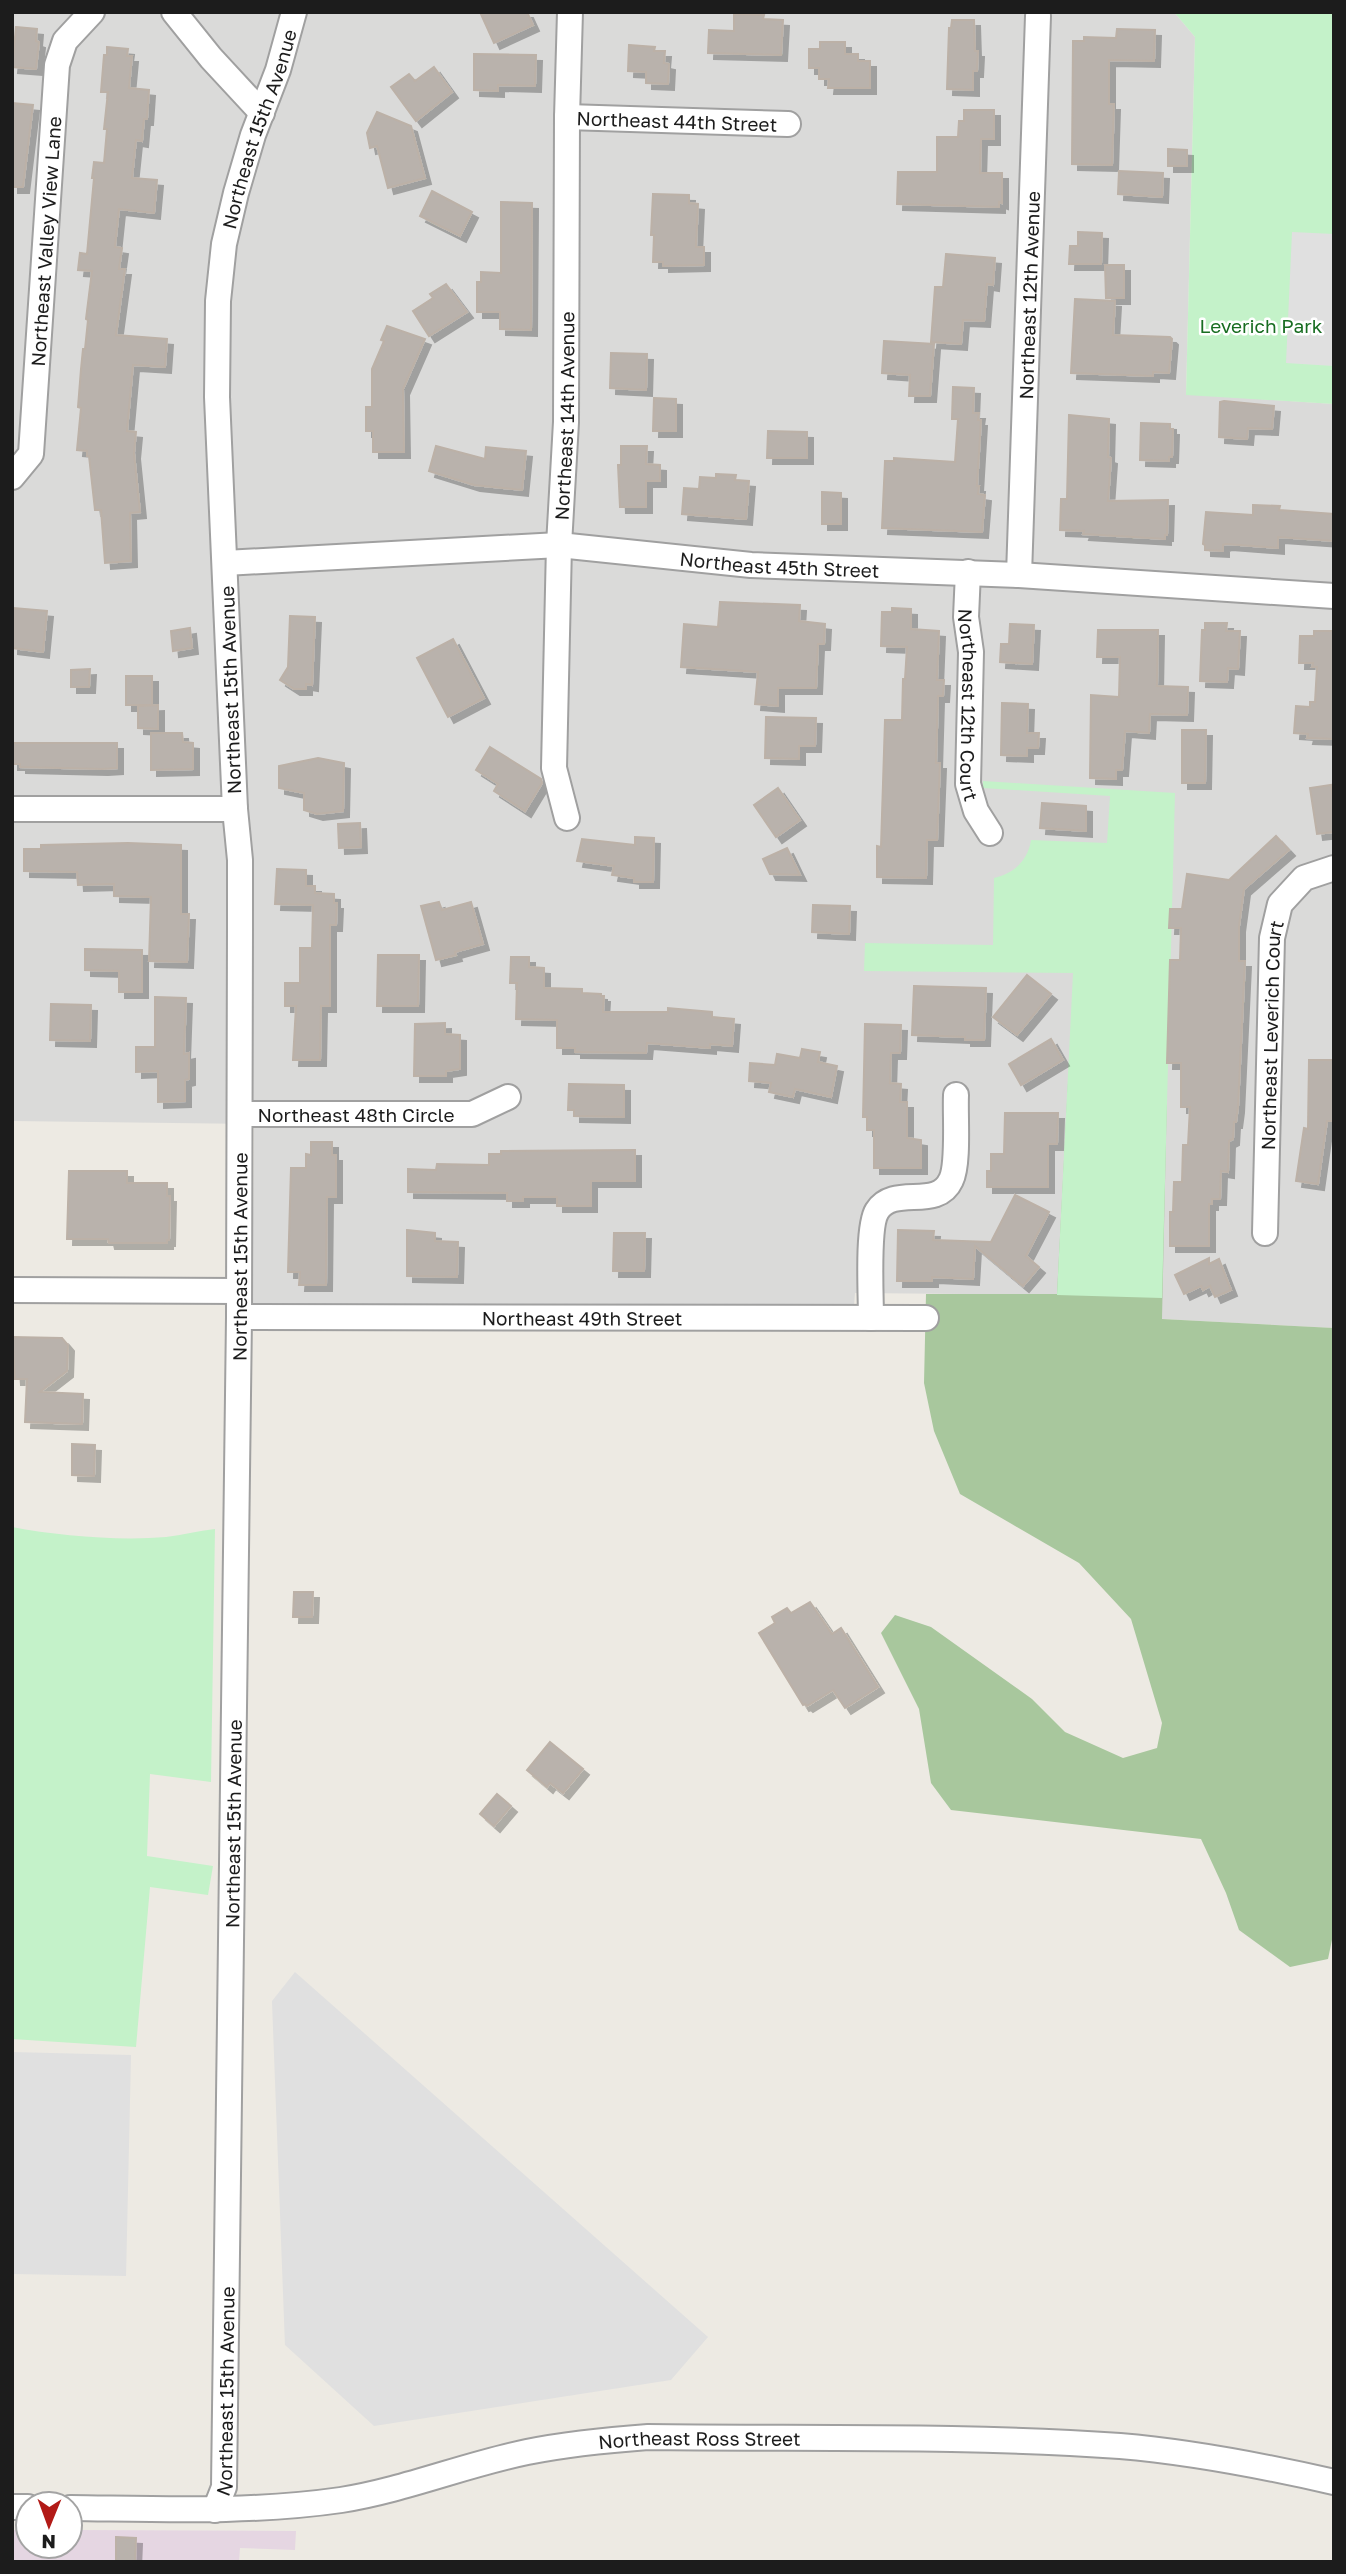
<svg xmlns="http://www.w3.org/2000/svg" width="1346" height="2574" font-family="'Golos Text',sans-serif">
	<style>
		.residential { fill: #dadad9 }
		.industrial { fill: #e5d6e2 }
		.forest { fill: #a8c79d }
		.park { fill: #c4f2c9 }
		.parking { fill: #e0e0e0 }
		.building { fill: #b9b2ac; stroke: #bcb1a7; stroke-width: 2; filter: url(#shadow) }
		.lines { fill: none; stroke-linecap: round; stroke-linejoin: round }
		.minor-casing { stroke: #a0a0a0; stroke-width: 28 }
		.minor { stroke: #fff; stroke-width: 24 }
		.labels { text-anchor: middle; dominant-baseline: central; stroke-width: 5; stroke-linejoin: round; paint-order: stroke }
		.street-label { font-size: 19px; fill: #1c1c1c; stroke: #fff }
		.park-label { font-size: 19px; fill: #186d21; stroke: #fff }
	</style>
	<defs>
		<filter id="shadow"><feDropShadow dx="6" dy="6" stdDeviation="0" flood-color="#0004"/></filter>
	</defs>
	<rect width="100%" height="100%" fill="#edeae3"/>
	<!-- residential -->
	<polygon class="residential" points="12,12 1174,12 1195,37 1186,394 1334,404 1334,1328 1162,1319 1162,1298 1057,1295 855,1293 854,1306 252,1305 254,1124 12,1121"/>
	<!-- industrial -->
	<polygon class="industrial" points="12,2530 28,2530 28,2546 70,2546 70,2530 296,2531 295,2550 240,2548 239,2562 12,2562"/>
	<!-- forest -->
	<polygon class="forest" points="1068,1083 1167,1093 1162,1319 1334,1328 1334,1930 1328,1959 1290,1967 1239,1930 1226,1893 1201,1839 951,1810 931,1783 919,1709 881,1633 895,1615 931,1627 1032,1699 1065,1732 1123,1758 1157,1748 1162,1723 1131,1619 1079,1563 960,1494 934,1431 924,1383 926,1294 1057,1294"/>
	<!-- park -->
	<g class="park">
		<polygon points="1174,12 1334,12 1334,404 1186,395 1195,37"/>
		<path d="M983,781L1175,793L1162,1298L1057,1295L1073,973L864,971L865,943L993,945L994,878C1014,874 1028,860 1031,840L1107,843L1110,796L983,788Z"/>
		<path d="M12,1527C58,1536 120,1541 166,1537C182,1535 198,1531 215,1529L211,1782L150,1774L147,1856L213,1866L208,1895L150,1887L136,2047L12,2039Z"/>
	</g>
	<!-- parking -->
	<g class="parking">
		<polygon points="1292,232 1334,234 1334,366 1286,363"/>
		<polygon points="295,1972 708,2337 671,2380 374,2426 285,2345 272,2001"/>
		<polygon points="12,2052 131,2055 126,2276 12,2274"/>
	</g>
	<!-- building -->
	<g class="building">
		<polygon points="480,12 527,12 533,25 494,43"/>
		<polygon points="734,14 764,15 763,19 783,20 781,55 708,53 709,30 734,31"/>
		<polygon points="952,20 974,20 975,51 978,51 977,71 973,71 973,90 947,89 949,28 951,28"/>
		<polygon points="16,27 37,29 36,41 39,42 36,69 12,67"/>
		<polygon points="1117,29 1155,30 1154,61 1109,60 1109,104 1114,104 1112,165 1072,164 1073,41 1084,41 1084,37 1116,38"/>
		<polygon points="820,42 845,42 845,54 858,54 858,61 870,61 870,88 828,88 829,79 819,79 819,68 809,68 809,49 820,49"/>
		<polygon points="629,45 655,47 654,51 665,51 664,63 669,64 668,84 646,83 646,72 628,71"/>
		<polygon points="107,47 128,49 127,56 132,56 129,88 149,90 147,119 144,119 142,141 136,140 132,178 157,180 154,213 119,209 115,247 122,248 119,269 125,269 116,335 167,339 165,367 133,365 127,431 136,432 134,453 140,512 130,513 131,561 105,563 101,510 95,510 89,456 87,456 87,451 77,450 81,408 78,407 81,369 83,349 85,349 88,320 86,319 92,271 78,270 80,253 87,254 94,178 92,178 94,162 104,163 107,129 104,129 108,92 101,92 104,55 107,55"/>
		<polygon points="474,54 536,55 535,86 498,85 498,91 474,90"/>
		<polygon points="434,67 452,92 416,121 391,87 409,74 415,81"/>
		<polygon points="12,103 33,105 23,187 12,187"/>
		<polygon points="964,110 994,110 994,139 981,139 980,173 1002,173 1002,203 999,202 999,207 897,204 898,172 937,172 937,137 958,137 959,121 964,121"/>
		<polygon points="377,112 411,126 425,178 388,188 377,146 370,148 367,133"/>
		<polygon points="1168,149 1187,150 1187,166 1168,166"/>
		<polygon points="1119,171 1163,173 1162,197 1118,194"/>
		<polygon points="432,191 472,212 460,236 420,216"/>
		<polygon points="653,194 689,195 689,203 698,204 696,247 704,247 704,265 663,266 663,262 653,262 654,235 651,235"/>
		<polygon points="501,202 532,203 531,330 500,329 500,312 477,312 477,282 481,282 481,272 501,273"/>
		<polygon points="1078,232 1102,233 1101,264 1069,264 1070,246 1078,246"/>
		<polygon points="946,254 995,258 993,285 987,284 984,321 963,320 961,344 931,342 935,287 943,287"/>
		<polygon points="1105,265 1124,265 1124,298 1106,298"/>
		<polygon points="446,284 467,312 429,336 413,311 433,298 430,294"/>
		<polygon points="1075,299 1115,301 1113,335 1170,337 1172,339 1169,373 1153,372 1153,376 1071,373"/>
		<polygon points="387,326 425,339 403,389 404,452 373,452 373,431 366,431 366,407 372,407 372,369 384,341 381,340"/>
		<polygon points="884,341 934,344 930,396 909,396 910,375 882,373"/>
		<polygon points="611,353 647,354 646,390 610,388"/>
		<polygon points="953,387 974,388 973,413 979,413 978,420 981,420 977,486 979,486 978,494 985,495 982,532 882,528 885,461 894,461 894,458 955,462 958,419 952,419"/>
		<polygon points="654,398 676,399 676,431 653,431"/>
		<polygon points="1224,401 1274,406 1272,429 1248,428 1247,439 1219,437 1220,402"/>
		<polygon points="1069,415 1109,419 1108,457 1111,458 1108,501 1168,500 1167,535 1165,535 1165,539 1083,534 1084,531 1060,530 1061,499 1067,499"/>
		<polygon points="1141,423 1170,424 1170,429 1173,429 1172,457 1169,457 1169,461 1140,460"/>
		<polygon points="768,431 807,432 807,458 767,458"/>
		<polygon points="436,446 485,459 486,447 526,451 522,490 474,485 429,471"/>
		<polygon points="621,446 647,446 646,464 660,465 660,481 646,481 646,507 620,507 618,465 621,465"/>
		<polygon points="716,474 736,475 735,480 749,481 746,519 682,514 684,488 699,489 700,477 716,478"/>
		<polygon points="822,492 841,493 841,524 822,524"/>
		<polygon points="1253,505 1280,506 1279,510 1334,514 1334,541 1278,537 1278,548 1226,544 1223,545 1223,551 1205,550 1205,545 1203,544 1206,512 1253,515"/>
		<polygon points="720,602 800,605 799,621 825,624 824,644 818,644 816,688 778,688 778,706 755,704 758,672 681,667 684,624 718,627"/>
		<polygon points="13,608 47,611 43,652 12,648"/>
		<polygon points="892,608 911,609 911,629 939,631 937,680 944,680 943,696 938,696 936,763 940,763 937,840 927,840 926,878 877,877 877,846 881,847 885,720 902,720 903,679 905,679 907,647 881,646 882,612 892,612"/>
		<polygon points="290,616 315,617 312,685 306,684 306,689 294,689 280,680 288,667"/>
		<polygon points="1205,623 1227,623 1226,631 1240,631 1238,669 1228,668 1227,682 1200,681 1202,630 1205,630"/>
		<polygon points="1010,624 1034,625 1032,664 1000,662 1001,644 1009,644"/>
		<polygon points="190,628 192,648 173,651 171,631"/>
		<polygon points="1098,630 1158,630 1157,686 1188,687 1187,715 1150,714 1149,733 1125,731 1122,770 1116,770 1116,779 1090,778 1091,695 1119,697 1120,657 1097,657"/>
		<polygon points="1314,631 1334,631 1334,739 1307,738 1308,734 1294,733 1296,706 1310,707 1310,702 1315,702 1317,667 1312,667 1313,663 1299,663 1300,636 1314,636"/>
		<polygon points="453,639 484,698 448,717 417,658"/>
		<polygon points="90,669 89,687 71,687 71,670"/>
		<rect x="126" y="676" width="26" height="29"/>
		<polygon points="1002,703 1028,704 1027,733 1039,733 1038,748 1027,748 1027,756 1001,755"/>
		<polygon points="158,705 158,729 138,728 138,706"/>
		<polygon points="766,717 816,718 815,746 799,746 799,759 765,758"/>
		<polygon points="1182,730 1206,730 1205,783 1182,783"/>
		<polygon points="151,733 182,733 183,742 193,743 193,769 151,770"/>
		<polygon points="12,743 117,743 117,768 102,769 20,767 20,764 12,764"/>
		<polygon points="490,747 541,779 542,783 525,811 494,791 498,784 476,770"/>
		<polygon points="318,758 344,763 343,811 317,814 304,810 304,793 279,788 279,766"/>
		<polygon points="1331,785 1334,802 1333,832 1317,834 1310,788"/>
		<polygon points="778,788 800,820 776,837 754,805"/>
		<polygon points="1042,803 1086,806 1086,831 1040,828"/>
		<polygon points="360,823 361,847 339,848 338,824"/>
		<polygon points="1276,836 1289,850 1244,889 1239,926 1239,961 1245,961 1238,1107 1236,1122 1234,1122 1233,1139 1229,1141 1228,1172 1221,1171 1220,1199 1212,1199 1212,1204 1209,1204 1209,1246 1170,1246 1170,1212 1173,1212 1174,1182 1182,1182 1183,1145 1188,1145 1190,1107 1181,1107 1181,1063 1167,1063 1170,960 1180,960 1181,928 1169,928 1170,909 1182,909 1187,874 1229,880"/>
		<polygon points="635,837 654,838 653,882 634,882 634,878 612,875 614,866 577,861 582,839 635,845"/>
		<polygon points="128,843 181,845 181,914 189,914 187,962 149,961 151,897 114,896 114,884 78,885 77,872 24,871 24,849 41,849 41,845"/>
		<polygon points="787,848 800,875 770,874 763,859"/>
		<polygon points="277,869 306,870 306,886 315,886 315,893 334,894 334,903 337,903 336,925 330,925 330,1006 321,1006 320,1060 293,1060 296,1006 285,1006 285,983 300,983 300,948 312,948 313,905 275,904"/>
		<polygon points="439,902 442,910 471,902 483,944 455,952 456,955 436,960 421,906"/>
		<polygon points="813,905 850,906 849,934 812,932"/>
		<polygon points="85,949 142,950 142,992 119,992 119,971 85,970"/>
		<polygon points="378,955 419,955 418,1006 377,1006"/>
		<polygon points="511,957 529,957 529,967 544,968 544,988 582,989 582,993 601,994 601,996 604,996 603,1012 668,1012 668,1008 712,1012 712,1017 734,1019 732,1046 710,1044 710,1048 647,1043 646,1053 575,1052 575,1048 557,1048 557,1020 516,1019 517,983 510,983"/>
		<polygon points="1027,975 1051,994 1017,1035 993,1017"/>
		<polygon points="914,986 986,988 984,1040 965,1040 965,1037 912,1035"/>
		<polygon points="155,997 186,998 184,1054 189,1053 189,1079 185,1080 185,1101 158,1102 158,1071 136,1072 136,1047 155,1047"/>
		<polygon points="51,1004 91,1005 90,1041 50,1040"/>
		<polygon points="445,1023 445,1034 460,1035 460,1069 446,1071 446,1076 414,1076 415,1024"/>
		<polygon points="865,1024 901,1025 900,1053 891,1053 890,1083 901,1084 900,1102 907,1102 907,1138 921,1140 921,1168 874,1168 874,1130 867,1130 867,1117 863,1117"/>
		<polygon points="1051,1039 1063,1060 1021,1085 1009,1064"/>
		<polygon points="802,1049 820,1052 818,1062 837,1066 831,1097 795,1089 793,1097 769,1092 771,1083 749,1081 750,1063 775,1065 777,1054 800,1058"/>
		<polygon points="1309,1060 1334,1060 1334,1121 1327,1121 1318,1184 1296,1181 1304,1128 1308,1129"/>
		<polygon points="569,1084 624,1085 624,1117 574,1116 574,1110 568,1110"/>
		<polygon points="1005,1113 1058,1113 1057,1144 1048,1144 1048,1187 987,1187 987,1171 991,1171 991,1154 1004,1154"/>
		<polygon points="311,1142 332,1142 332,1155 336,1155 336,1197 327,1197 326,1285 299,1285 300,1272 288,1272 291,1168 306,1168 306,1154 311,1155"/>
		<polygon points="635,1150 635,1181 591,1181 591,1206 557,1206 557,1197 523,1197 523,1201 507,1201 507,1193 408,1192 408,1169 436,1170 437,1164 489,1165 489,1154 501,1154 501,1151"/>
		<polygon points="69,1171 127,1171 127,1183 167,1183 167,1196 170,1196 169,1240 167,1240 167,1243 109,1243 108,1239 67,1239"/>
		<polygon points="1015,1195 1049,1212 1026,1256 1039,1267 1023,1286 975,1246 973,1279 932,1277 932,1281 897,1281 898,1230 934,1231 933,1240 991,1242"/>
		<polygon points="407,1230 435,1233 435,1241 458,1242 457,1277 407,1276"/>
		<polygon points="614,1233 645,1233 644,1271 613,1271"/>
		<polygon points="1209,1258 1209,1264 1219,1259 1231,1290 1215,1297 1210,1286 1203,1290 1201,1286 1184,1294 1175,1275"/>
		<polygon points="12,1337 62,1338 68,1345 67,1371 40,1392 83,1394 82,1424 25,1422 27,1379 15,1379"/>
		<polygon points="72,1444 95,1445 94,1476 72,1475"/>
		<polygon points="294,1592 313,1592 312,1617 293,1617"/>
		<polygon points="810,1602 832,1634 841,1628 878,1687 845,1708 833,1690 807,1706 805,1704 803,1705 759,1633 775,1623 772,1617 787,1608 791,1613"/>
		<polygon points="550,1742 583,1769 563,1793 550,1783 547,1787 527,1770"/>
		<polygon points="497,1794 511,1806 494,1826 480,1814"/>
		<polygon points="116,2537 136,2538 135,2562 116,2562"/>
	</g>
	<g class="lines">
		<defs>
			<g id="minor">
				<polyline points="174,12 211,58 262,113"/>
				<path id="s1" d="M567,117L788,124"/>
				<path id="s2" d="M12,477L31,454L57,65L65,41L92,12"/>
				<path id="s3" d="M225,563L559,545L751,565L1019,575L1334,596"/>
				<path id="s4" d="M968,572L966,617L971,652L968,784L976,811L990,833"/>
				<path id="s5" d="M1019,575L1038,16"/>
				<polyline points="12,809 235,809"/>
				<path id="s6" d="M567,818L554,768L559,545L566,422L567,117L570,12"/>
				<path id="s7" d="M240,1114H472L508,1097"/>
				<path id="s8" d="M1265,1233L1272,938L1280,904L1304,878L1334,868"/>
				<polyline points="12,1290 239,1291"/>
				<path id="s9" d="M239,1317L926,1318"/>
				<path d="M871,1318C871,1296 867,1227 877,1211C894,1184 937,1211 951,1180C959,1164 955,1115 956,1095"/>
				<polyline points="12,2507 28,2507"/>
				<path id="s10" d="M70,2508C160,2509 251,2513 341,2500C404,2490 464,2465 527,2452C567,2444 607,2440 648,2437C805,2439 963,2435 1120,2446C1191,2452 1264,2466 1334,2482"/>
				<path id="s11" d="M215,2510L224,2487L239,1317L240,928V860L235,809L217,397L218,301L224,244L236,193L253,135L278,70L294,12"/>
			</g>
		</defs>
		<!-- minor casing -->
		<use href="#minor" class="minor-casing"/>
		<!-- minor -->
		<use href="#minor" class="minor"/>
	</g>
	<g class="labels">
		<!-- street labels -->
		<g class="street-label">
			<text stroke="none"><textPath href="#s1" startOffset="110">Northeast 44th Street</textPath></text>
			<text stroke="none"><textPath href="#s11" startOffset="2389">Northeast 15th Avenue</textPath></text>
			<text stroke="none"><textPath href="#s2" startOffset="243">Northeast Valley View Lane</textPath></text>
			<text stroke="none"><textPath href="#s5" startOffset="280">Northeast 12th Avenue</textPath></text>
			<text stroke="none"><textPath href="#s6" startOffset="404">Northeast 14th Avenue</textPath></text>
			<text stroke="none"><textPath href="#s3" startOffset="556">Northeast 45th Street</textPath></text>
			<text transform="translate(230 690) rotate(-92)">Northeast 15th Avenue</text>
			<text stroke="none"><textPath href="#s4" startOffset="133">Northeast 12th Court</textPath></text>
			<text stroke="none"><textPath href="#s8" startOffset="198">Northeast Leverich Court</textPath></text>
			<text stroke="none"><textPath href="#s7" startOffset="116">Northeast 48th Circle</textPath></text>
			<text stroke="none"><textPath href="#s11" startOffset="1255">Northeast 15th Avenue</textPath></text>
			<text stroke="none"><textPath href="#s9" startOffset="343">Northeast 49th Street</textPath></text>
			<text stroke="none"><textPath href="#s11" startOffset="688">Northeast 15th Avenue</textPath></text>
			<text stroke="none"><textPath href="#s11" startOffset="121">Northeast 15th Avenue</textPath></text>
			<text stroke="none"><textPath href="#s10" startOffset="637">Northeast Ross Street</textPath></text>
		</g>
		<!-- park labels -->
		<g class="park-label">
			<text x="1261" y="325">Leverich Park</text>
		</g>
	</g>
	<!-- border -->
	<rect width="1346" height="2574" fill="none" stroke="#1c1c1c" stroke-width="28"/>
	<!-- north arrow -->
	<g transform="translate(49 2525) rotate(181)"><circle r="33" fill="#ffffff" stroke="#a4a4a4" stroke-width="2"/>
	<path d="M0-5L12 26L0 18L-12 26Z" fill="#b21a17"/>
	<text y="-10" font-size="19" font-weight="bold" text-anchor="middle" fill="#1c1c1c">N</text>
	</g>
</svg>
